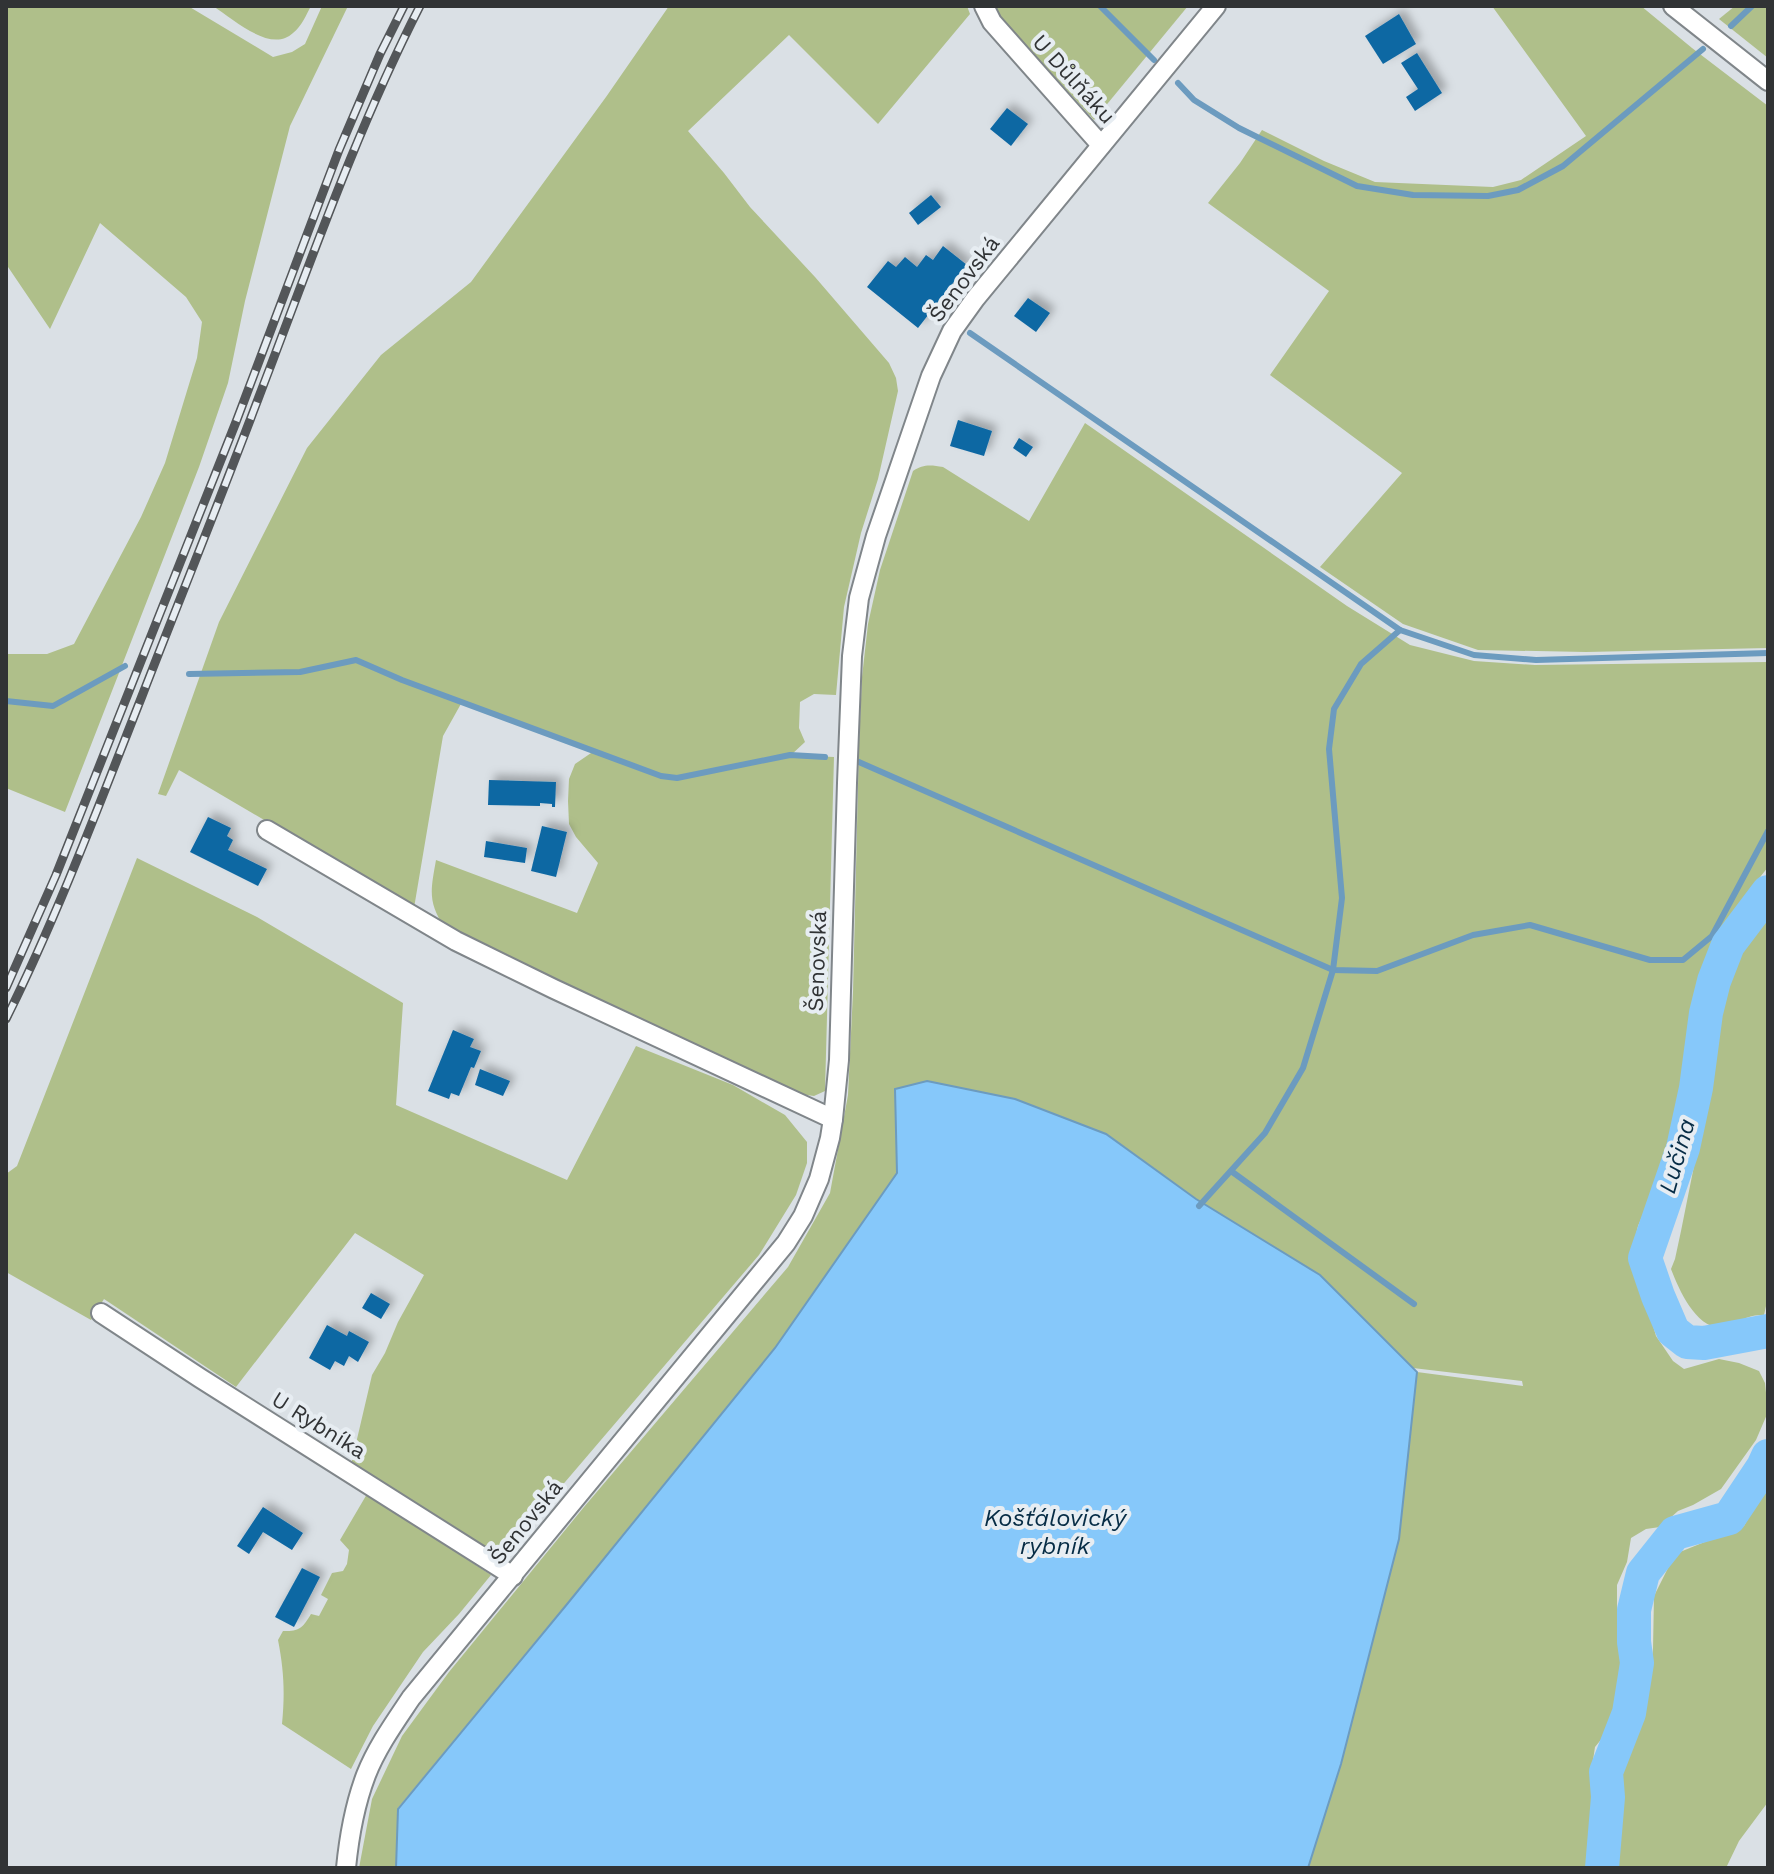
<svg xmlns="http://www.w3.org/2000/svg" width="1774" height="1874" font-family="'Work Sans',sans-serif">
	<style>
		.green { fill: #afbf8a }
		.water { fill: #86c8fa; stroke: #6c9bbf; stroke-width: 2 }
		.lines { fill: none; stroke-linecap: round; stroke-linejoin: round }
		.stream { stroke: #6c9bbf; stroke-width: 6 }
		.river { stroke: #86c8fa; stroke-width: 34 }
		.building { fill: #0d67a3; filter: url(#shadow) }
		.minor-casing { stroke: #80868a; stroke-width: 22 }
		.minor { stroke: #fff; stroke-width: 18 }
		.rail-casing { stroke: #535659; stroke-width: 9 }
		.rail { stroke: #e7edf2; stroke-width: 6; stroke-dasharray: 18; stroke-linecap: butt }
		.labels { text-anchor: middle; dominant-baseline: central; stroke-width: 8; stroke-linejoin: round; paint-order: stroke }
		.street-label { font-size: 22px; fill: #313335; stroke: #e7edf2 }
		.water-label { font-size: 24px; font-style: italic; fill: #062c45; stroke: #e7edf2 }
	</style>
	<defs>
		<filter id="shadow"><feDropShadow dx="5.5" dy="-5.5" stdDeviation="4" flood-color="#0004"/></filter>
	</defs>
	<rect width="100%" height="100%" fill="#dae0e5"/>
	<!-- green -->
	<g class="green">
		<polygon points="6,6 188,6 273,57 292,52 305,44 322,6 348,6 290,126 245,301 228,383 199,467 65,812 6,788 6,654 47,654 74,644 141,517 165,463 197,358 202,322 186,297 100,223 50,329 6,264"/>
		<path d="M213,6H311C306,15 302,26 293,33C271,54 233,19 213,6Z"/>
		<path d="M669,6H967L970,14L878,124L789,35L688,131L724,173L750,207L815,277L889,363L896,378L898,391L878,479L861,533L844,607L836,695L814,694L800,702L799,728L805,742L791,755L834,757L825,1091L814,1096L799,1094L445,928C427,902 431,889 436,860L577,913L598,863L576,837L569,824L568,801L569,779L575,764L594,751L462,702L443,736L414,908L179,770L166,796L158,794L219,622L307,448L381,355L471,282L606,97Z"/>
		<polygon points="995,6 1188,6 1094,120 999,16"/>
		<polygon points="1492,6 1641,6 1692,48 1768,106 1768,648 1586,652 1478,650 1403,624 1320,567 1402,473 1270,375 1329,291 1208,203 1240,163 1262,130 1324,161 1375,182 1493,187 1521,180 1586,136"/>
		<polygon points="1735,6 1768,6 1768,58 1719,19"/>
		<path d="M1085,423L1347,606L1410,645L1474,661L1535,665L1768,662V867L1725,922L1717,937L1693,1000L1687,1071L1675,1140L1638,1226L1632,1252L1656,1336L1673,1361L1684,1369L1719,1359L1739,1363L1759,1371L1765,1383L1768,1412L1756,1440L1721,1489L1693,1505L1678,1511L1660,1527L1646,1529L1631,1538L1627,1562L1617,1585V1626L1627,1675L1616,1698L1618,1715L1613,1725L1595,1747L1592,1767L1595,1813L1594,1845L1590,1868H1308L1341,1764L1399,1539L1417,1372L1523,1386L1522,1381L1413,1368L1320,1275L1196,1199L1106,1134L1015,1099L896,1090L897,1173L775,1348L568,1603L398,1808L396,1868H359L372,1799L402,1736L449,1672L584,1507L788,1267L830,1193L848,1095L853,992L859,744L862,677L868,624L880,570L913,471C923,464 931,465 943,467L1029,521Z"/>
		<polygon points="137,858 257,917 403,1003 396,1105 567,1180 636,1046 733,1085 785,1115 807,1142 807,1163 796,1195 759,1255 501,1557 350,1469 372,1375 385,1353 398,1322 424,1275 355,1233 236,1387 104,1299 91,1320 6,1272 6,1174 17,1166"/>
		<path d="M1768,914V1297L1764,1315C1745,1315 1744,1321 1728,1326C1699,1336 1679,1290 1671,1269L1675,1259L1681,1231L1706,1106L1716,1030L1725,986L1755,929Z"/>
		<polygon points="1768,1483 1768,1802 1739,1841 1726,1868 1613,1868 1622,1815 1622,1773 1645,1716 1653,1649 1654,1596 1675,1554 1744,1526"/>
		<path d="M367,1494L491,1575L459,1614L423,1652L373,1726L351,1769L282,1724C285,1693 284,1671 278,1640L283,1631C300,1632 303,1627 311,1614L319,1616L328,1599L321,1595L332,1573L343,1571L347,1564L349,1550L340,1540Z"/>
	</g>
	<!-- water -->
	<polygon class="water" points="927,1081 1015,1099 1106,1134 1196,1199 1320,1275 1417,1372 1399,1539 1341,1764 1308,1868 396,1868 398,1809 568,1603 775,1348 897,1173 895,1089"/>
	<g class="lines">
		<!-- stream -->
		<g class="stream">
			<polyline points="1100,6 1154,60"/>
			<polyline points="1731,26 1752,6"/>
			<polyline points="1178,83 1194,100 1239,128 1357,186 1413,195 1488,196 1518,190 1563,166 1703,49"/>
			<polyline points="970,333 1400,630"/>
			<polyline points="189,674 300,672 356,660 402,680 661,776 677,778 790,755 825,757"/>
			<polyline points="6,701 53,706 125,666"/>
			<polyline points="852,759 1333,970 1377,971 1473,935 1530,925 1650,960 1683,960 1712,936 1768,831"/>
			<polyline points="1231,1171 1414,1304"/>
			<polyline points="1199,1206 1265,1133 1303,1068 1333,970 1342,898 1329,749 1334,709 1361,664 1400,630 1474,655 1536,660 1768,653"/>
		</g>
		<!-- river -->
		<g class="river">
			<polyline points="1768,892 1728,945 1714,981 1706,1013 1696,1088 1683,1148 1645,1258 1658,1296 1673,1331 1687,1342 1704,1343 1768,1331"/>
			<polyline points="1602,1868 1608,1797 1606,1772 1629,1713 1637,1663 1634,1642 1634,1610 1643,1573 1675,1533 1729,1518 1763,1467 1768,1456"/>
		</g>
	</g>
	<!-- building -->
	<g class="building">
		<polygon points="1399,14 1416,44 1383,64 1365,36"/>
		<polygon points="1417,53 1442,93 1415,111 1406,97 1418,89 1401,63"/>
		<polygon points="1007,108 1028,124 1011,146 990,129"/>
		<polygon points="931,195 941,207 918,225 909,213"/>
		<polygon points="943,246 967,265 918,328 867,287 888,261 896,267 905,257 917,267 926,255 933,260"/>
		<polygon points="1028,298 1050,313 1036,332 1014,316"/>
		<polygon points="958,420 992,431 984,456 950,446"/>
		<polygon points="1019,438 1033,447 1026,457 1013,448"/>
		<polygon points="489,780 556,782 555,807 552,807 552,804 540,803 540,806 488,805"/>
		<polygon points="208,817 231,828 227,836 233,840 228,850 267,869 258,886 190,852"/>
		<polygon points="542,826 567,832 556,877 531,871"/>
		<polygon points="486,841 527,848 525,863 484,857"/>
		<polygon points="453,1030 474,1039 470,1047 481,1051 474,1068 471,1067 459,1096 451,1093 449,1099 428,1091"/>
		<polygon points="480,1069 510,1081 503,1096 475,1085"/>
		<polygon points="371,1293 390,1304 381,1319 362,1308"/>
		<polygon points="327,1325 347,1336 349,1331 369,1342 358,1362 349,1356 344,1366 335,1361 330,1370 309,1358"/>
		<polygon points="263,1507 303,1533 292,1550 263,1532 249,1554 237,1546"/>
		<polygon points="302,1568 320,1577 294,1627 275,1617"/>
	</g>
	<g class="lines">
		<defs>
			<g id="minor">
				<polyline points="984,6 992,22 1101,145"/>
				<polyline points="1673,6 1768,81"/>
				<polyline points="267,830 456,941 554,989 833,1119"/>
				<polyline points="101,1313 200,1378 513,1576"/>
				<path d="M346,1868C349,1837 355,1804 366,1775C377,1747 395,1722 411,1698L786,1243L803,1216L819,1179L830,1138L833,1119L839,1060L847,783L852,656L859,598L876,536L931,376L952,331L975,299L1216,6"/>
			</g>
		</defs>
		<!-- minor casing -->
		<use href="#minor" class="minor-casing"/>
		<!-- minor -->
		<use href="#minor" class="minor"/>
		<defs>
			<g id="rail">
				<polyline points="6,988 56,875 236,422 339,150 380,54 404,6"/>
				<path d="M6,1019C58,914 99,805 142,696C182,593 224,490 263,386C312,258 357,129 420,6"/>
			</g>
		</defs>
		<!-- rail casing -->
		<use href="#rail" class="rail-casing"/>
		<!-- rail -->
		<use href="#rail" class="rail"/>
	</g>
	<g class="labels">
		<!-- street labels -->
		<g class="street-label">
			<text transform="translate(1074 79) rotate(48)">U Důlňáku</text>
			<text transform="translate(964 279) rotate(-53)">Šenovská</text>
			<text transform="translate(817 961) rotate(-88)">Šenovská</text>
			<text transform="translate(319 1425) rotate(32)">U Rybníka</text>
			<text transform="translate(526 1522) rotate(-51)">Šenovská</text>
		</g>
		<!-- water labels -->
		<g class="water-label">
			<text transform="translate(1677 1156) rotate(-74)">Lučina</text>
			<text x="1055" y="1518">Košťálovický<tspan x="1055" dy="28">rybník</tspan></text>
		</g>
	</g>
	<!-- border -->
	<rect width="1774" height="1874" fill="none" stroke="#313335" stroke-width="16"/>
</svg>
